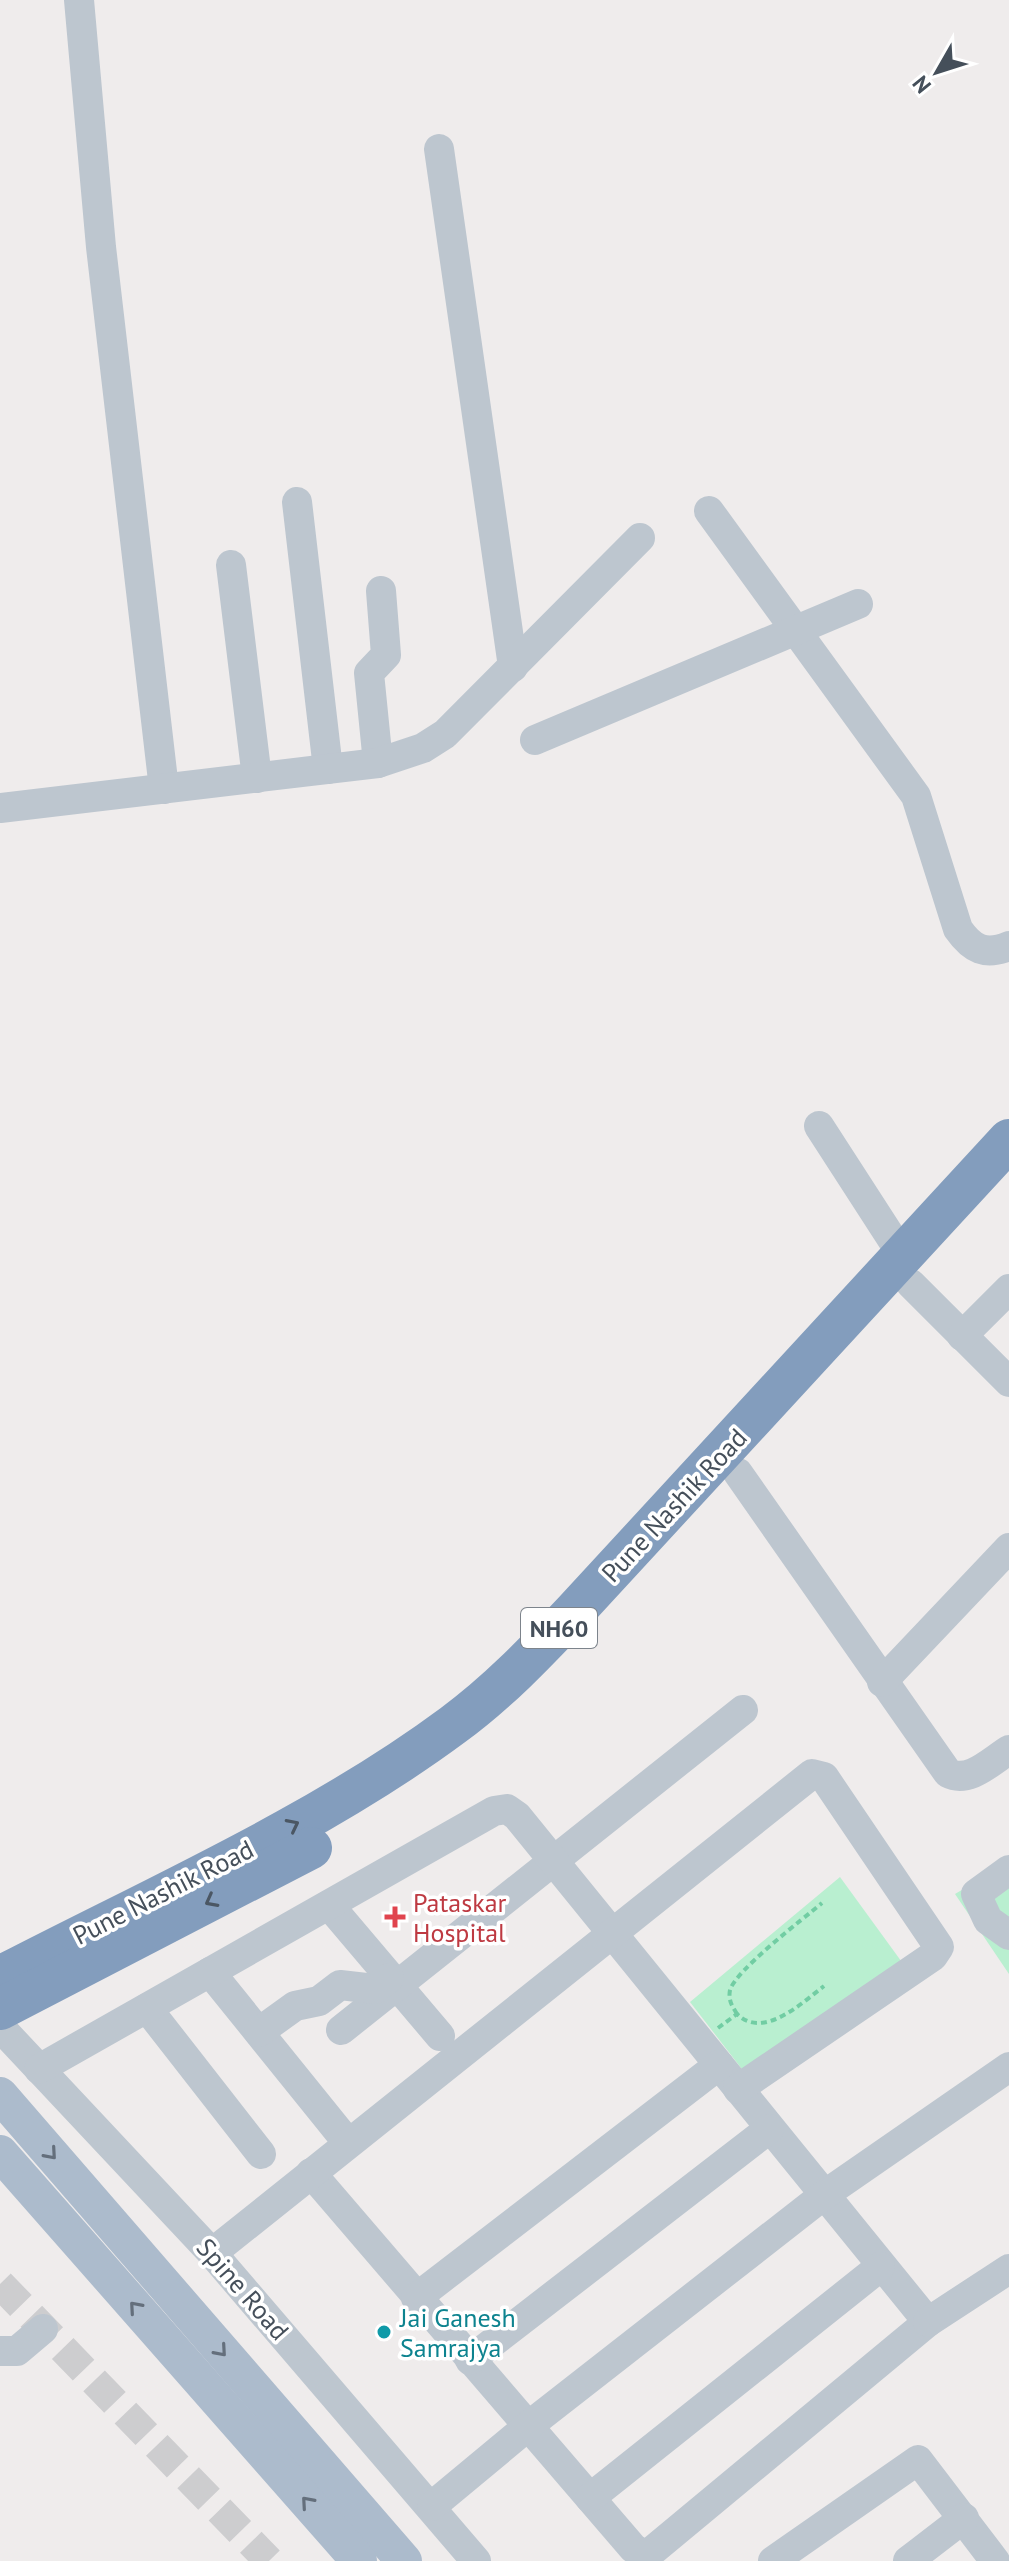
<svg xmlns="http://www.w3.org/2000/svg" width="1009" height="2561" font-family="'PT Sans',sans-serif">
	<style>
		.green { fill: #b9efd0 }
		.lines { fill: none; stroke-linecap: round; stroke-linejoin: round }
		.minor-tunnel { stroke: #cdcdcf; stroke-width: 30; stroke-dasharray: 30 15; stroke-linecap: butt }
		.path { stroke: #71cda3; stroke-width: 4; stroke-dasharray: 6 4; stroke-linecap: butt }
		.minor { stroke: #bdc6cf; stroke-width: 30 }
		.major { stroke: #acbbcc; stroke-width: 36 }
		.highway { stroke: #839dbd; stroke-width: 42 }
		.oneway { stroke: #4b5764 }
		.oneway2 { stroke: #646f7c }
		.health-dot { fill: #e0444e; stroke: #fff; stroke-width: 3 }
		.culture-dot { fill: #0f9aa8; stroke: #fff; stroke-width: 3 }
		.labels { text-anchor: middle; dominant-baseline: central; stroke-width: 7; stroke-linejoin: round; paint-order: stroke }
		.shield { fill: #fff; stroke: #7d848c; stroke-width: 2 }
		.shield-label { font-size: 24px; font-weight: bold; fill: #454f5a }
		.street-label { font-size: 26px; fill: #454f5a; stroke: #fff }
		.health-label { font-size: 26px; fill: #be3a42; stroke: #fff; text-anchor: start }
		.culture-label { font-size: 26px; fill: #0d838f; stroke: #fff; text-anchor: start }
	</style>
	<rect width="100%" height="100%" fill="#efecec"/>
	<!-- green -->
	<g class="green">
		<polygon points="1009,1862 1009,1974 955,1894"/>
		<polygon points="840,1877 904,1965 745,2073 690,2002"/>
	</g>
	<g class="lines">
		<!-- minor-tunnel -->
		<polyline class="minor-tunnel" points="0,2284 269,2561"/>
		<!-- path -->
		<g class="path">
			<path d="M737,2014C732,2006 728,2000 730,1990C736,1970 803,1919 822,1903"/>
			<path d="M718,2028L737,2014C763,2040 802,2003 824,1986"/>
		</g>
		<!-- minor -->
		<g class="minor">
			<polyline points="79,0 101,247 164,789"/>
			<polyline points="439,149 513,667"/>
			<polyline points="297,502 328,769"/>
			<path d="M709,511L916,796L958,929C972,949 985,956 1009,946"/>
			<polyline points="231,565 257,778"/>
			<polyline points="535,740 858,604"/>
			<polyline points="378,763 369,673 386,655 381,591"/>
			<polyline points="0,808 378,763 423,748 445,734 640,538"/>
			<polyline points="819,1126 903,1256"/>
			<polyline points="911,1284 1009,1382"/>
			<polyline points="962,1336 1009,1289"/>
			<path d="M738,1473L948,1773C969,1784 991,1761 1009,1750"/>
			<polyline points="882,1682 1009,1548"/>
			<polyline points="1009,1870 976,1894 988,1920 1009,1935"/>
			<polyline points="329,1905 440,2036"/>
			<polyline points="210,1972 348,2143"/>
			<polyline points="147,2008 261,2154"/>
			<polyline points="0,2027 212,2253 476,2561"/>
			<polyline points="341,2030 743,1710"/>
			<polyline points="259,2032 295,2006 319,2001 340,1985 375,1989 389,1978"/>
			<polyline points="39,2069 494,1811 507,1809 517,1816 928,2322 652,2551 642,2554 633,2548 311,2173"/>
			<polyline points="212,2253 812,1774 824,1777 939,1947 933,1956 738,2089"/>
			<polyline points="416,2298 719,2065"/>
			<polyline points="928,2322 1009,2269"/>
			<polyline points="0,2351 17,2351 43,2329"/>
			<polyline points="470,2360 769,2129"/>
			<polyline points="590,2498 880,2267"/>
			<polyline points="432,2506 527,2427 824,2195 1009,2067"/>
			<polyline points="773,2561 918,2460 995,2561"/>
			<polyline points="908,2561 964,2518"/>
		</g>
		<!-- major -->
		<g class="major">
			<polyline points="0,2095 404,2561"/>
			<polyline points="0,2153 359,2561"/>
		</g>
		<!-- highway -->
		<g class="highway">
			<path d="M0,1977C150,1899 317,1826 453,1725C497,1693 535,1653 573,1613L1009,1140"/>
			<polyline points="0,2009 311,1848"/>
		</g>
	</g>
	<!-- one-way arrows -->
	<defs><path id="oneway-chevron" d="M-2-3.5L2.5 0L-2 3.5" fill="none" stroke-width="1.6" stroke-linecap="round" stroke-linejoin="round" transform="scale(2)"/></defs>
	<g class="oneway">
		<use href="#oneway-chevron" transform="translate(293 1825) rotate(-27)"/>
		<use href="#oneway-chevron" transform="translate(211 1901) rotate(152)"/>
	</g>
	<g class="oneway2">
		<use href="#oneway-chevron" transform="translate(51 2154) rotate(49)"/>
		<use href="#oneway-chevron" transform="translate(135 2307) rotate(-131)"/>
		<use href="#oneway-chevron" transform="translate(221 2351) rotate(49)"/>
		<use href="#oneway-chevron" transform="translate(307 2502) rotate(-131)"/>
	</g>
	<!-- markers -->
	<path class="health-dot" d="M391 1905h8v8h8v8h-8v8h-8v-8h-8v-8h8z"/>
	<circle class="culture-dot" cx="384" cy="2332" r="8"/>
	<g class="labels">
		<!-- shield labels -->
		<rect class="shield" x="521" y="1608" width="76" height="40" rx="6"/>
		<g class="shield-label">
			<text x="559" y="1628">NH60</text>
		</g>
		<!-- street labels -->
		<g class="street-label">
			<text transform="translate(674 1505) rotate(-47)">Pune Nashik Road</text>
			<text transform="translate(163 1892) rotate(-27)">Pune Nashik Road</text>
			<text transform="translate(243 2289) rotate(49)">Spine Road</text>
		</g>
		<!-- health labels -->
		<g class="health-label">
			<text x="413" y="1902">Pataskar<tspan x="413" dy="30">Hospital</tspan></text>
		</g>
		<!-- culture labels -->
		<g class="culture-label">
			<text x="400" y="2317">Jai Ganesh<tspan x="400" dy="30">Samrajya</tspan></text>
		</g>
	</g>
	<!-- north arrow -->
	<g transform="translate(937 72) rotate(231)" stroke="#ffffff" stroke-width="6" paint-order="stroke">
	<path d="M0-6L14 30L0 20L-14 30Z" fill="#454f5a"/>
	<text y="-12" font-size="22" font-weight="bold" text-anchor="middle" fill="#454f5a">N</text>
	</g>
</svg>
